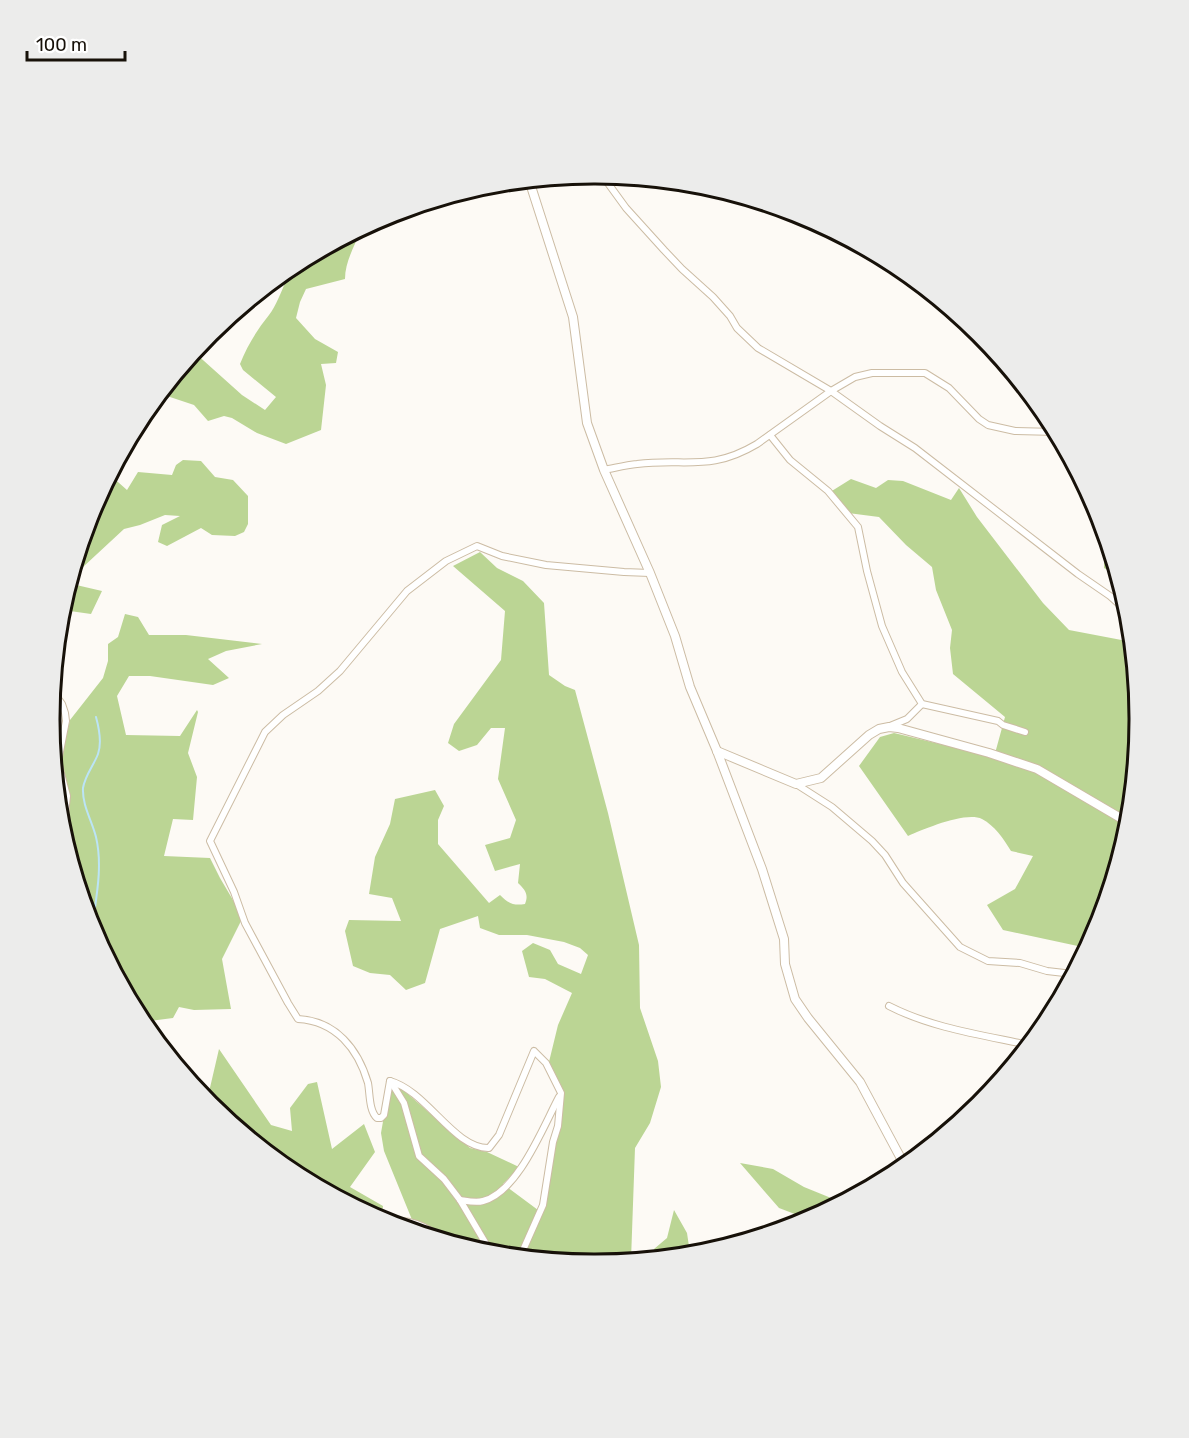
<svg xmlns="http://www.w3.org/2000/svg" width="1189" height="1438" font-family="Rubik,sans-serif">
	<style>
		.green { fill: #bbd594 }
		.lines { fill: none; stroke-linecap: round; stroke-linejoin: round }
		.stream { stroke: #bbe4f6; stroke-width: 2 }
		.minor-casing { stroke: #ccbca4; stroke-width: 8 }
		.tertiary-casing { stroke: #ccbca4; stroke-width: 10 }
		.minor { stroke: #fff; stroke-width: 6 }
		.tertiary { stroke: #fff; stroke-width: 8 }
		.rim { fill: none; stroke: #171109; stroke-width: 3 }
	</style>
	<rect width="100%" height="100%" fill="#fdfaf5"/>
	<!-- green -->
	<g class="green">
		<path d="M361,229C355,246 345,261 345,279L306,289L300,302L296,318L315,339L338,352L336,363L321,364L326,385L321,430L286,444L257,433L232,418L224,416L208,421L194,405L170,397L161,392L194,352L242,395L265,410L276,397L243,370L240,364C247,346 257,330 269,315C276,306 281,292 286,281L282,274L292,266Z"/>
		<path d="M183,460L201,461L215,477L233,480L248,496V524L244,532L235,536L212,535L201,528L167,546L158,542L162,525L180,516L165,515L140,525L124,529L83,567L72,584L102,591L91,614L70,611L60,614C71,567 87,518 110,475L127,490L138,472L172,475L176,465Z"/>
		<path d="M851,479L876,488L888,480L903,481L951,500L959,488L977,517L1043,603L1069,630L1132,642L1139,719L1129,826L1098,928L1087,948L1003,930L987,905L1015,889L1033,856L1011,851C1003,838 995,826 982,819C966,811 924,829 908,836L859,766L880,737L894,733L994,757L1005,717L953,674L950,648L952,630L936,590L932,567L906,545L879,517L848,513L827,494Z"/>
		<polygon points="1107,539 1116,570 1114,574 1104,568 1104,545"/>
		<path d="M480,552L497,568L523,581L544,603L549,675L565,686L575,690L608,813L639,945L640,1008L658,1061L661,1087L650,1123L635,1148L631,1260L594,1264L525,1257L536,1219L520,1257L488,1253L417,1232L384,1151L381,1133L390,1081L394,1082L470,1148L487,1152L519,1167L503,1184L538,1210L547,1179L560,1101L548,1066L558,1025L572,993L545,979L529,977L522,951L533,943L550,950L558,964L581,974L588,955L580,948L564,942L527,935H499L480,928L478,916L440,929L425,983L406,990L390,975L370,973L353,966L345,931L349,920L401,921L392,898L369,894L375,857L390,824L395,799L435,790L444,806L438,820V844L489,903L500,895C508,903 513,906 525,904C529,894 525,890 518,883L520,864L495,871L485,845L510,838L516,820L498,779L505,728H491L477,745L459,751L448,743L454,724L501,660L505,611L453,566Z"/>
		<polygon points="125,614 138,617 149,635 186,635 262,644 226,651 208,659 229,678 213,685 150,676 129,676 117,696 126,735 180,736 197,710 198,712 188,753 197,777 193,820 173,819 164,856 210,858 220,878 243,917 222,959 231,1009 194,1010 179,1007 173,1018 142,1022 111,964 127,974 108,960 91,927 68,851 70,794 60,761 70,720 103,678 108,661 108,644 118,637"/>
		<polygon points="219,1049 271,1125 292,1131 290,1108 308,1084 317,1082 332,1149 364,1124 375,1152 350,1187 383,1206 381,1220 291,1172 219,1112 209,1092"/>
		<polygon points="740,1163 773,1169 804,1187 836,1200 839,1203 804,1222 800,1216 779,1208"/>
		<polygon points="674,1210 687,1233 690,1253 692,1254 658,1258 654,1249 667,1238"/>
	</g>
	<g class="lines">
		<!-- stream -->
		<g class="stream">
			<path d="M92,929C96,898 103,867 96,837C92,821 82,805 83,788C85,775 94,765 98,754C102,743 99,728 96,717"/>
			<polyline points="111,965 117,970 118,978"/>
		</g>
		<defs>
			<g id="minor">
				<polyline points="602,175 626,208 664,250 682,269 713,297 730,316 737,328 758,348 831,391 880,426 915,448 1078,574 1110,596 1129,613"/>
				<polyline points="770,435 790,460 828,491 858,527 867,571 882,626 902,672 922,704 998,721 1003,725 1025,732"/>
				<path d="M604,470C615,468 626,465 637,464C686,458 710,472 757,444L831,391L855,377L872,373H925L949,388L979,419L988,425L1015,431L1056,432"/>
				<polyline points="52,690 62,704 65,713 66,721 58,762 67,796 64,824 66,846"/>
				<polyline points="890,726 907,719 922,704"/>
				<polyline points="796,784 832,807 872,841 885,855 903,883 960,947 988,961 1020,963 1047,971 1073,974"/>
				<path d="M889,1006C932,1028 982,1035 1029,1045"/>
				<path d="M390,1081L384,1115L381,1118H377C369,1111 370,1094 368,1083C358,1049 336,1021 298,1019L288,1003L245,923L234,892L210,841L265,732L283,715L318,691L340,671L407,591L446,561L477,546L502,556L546,565L624,572L650,573"/>
				<path d="M390,1081C427,1091 454,1149 489,1148L499,1135L534,1051L546,1063L561,1093L558,1126L553,1142L543,1205L520,1257"/>
				<polyline points="391,1082 404,1103 419,1156 444,1179 460,1200 492,1254"/>
				<path d="M460,1200C467,1201 476,1203 483,1201C518,1192 543,1127 559,1097"/>
				<path d="M389,1223C406,1217 428,1226 440,1239"/>
			</g>
			<g id="tertiary">
				<polyline points="529,180 573,317 587,423 604,470 650,573 675,636 690,687 717,751 762,869 784,939 785,964 795,999 808,1018 860,1082 905,1166"/>
				<polyline points="717,751 796,784 821,778 869,735 879,729 889,727 898,728 989,753 1037,769 1129,823"/>
			</g>
		</defs>
		<!-- minor casing -->
		<use href="#minor" class="minor-casing"/>
		<!-- tertiary casing -->
		<use href="#tertiary" class="tertiary-casing"/>
		<!-- minor -->
		<use href="#minor" class="minor"/>
		<!-- tertiary -->
		<use href="#tertiary" class="tertiary"/>
	</g>
	<!-- crop -->
	<path d="M0 0H1189V1438H0ZM594 184H595A534 534 0 0 1 1129 718V720A534 534 0 0 1 595 1254H594A534 534 0 0 1 60 720V718A534 534 0 0 1 594 184Z" fill="#ececeb" fill-rule="evenodd"/>
	<path class="rim" d="M594 184H595A534 534 0 0 1 1129 718V720A534 534 0 0 1 595 1254H594A534 534 0 0 1 60 720V718A534 534 0 0 1 594 184Z"/>
	<!-- scale -->
	<path d="M27 51v9h98v-9" fill="none" stroke="#171109" stroke-width="3"/>
	<text x="36" y="51" font-size="18" fill="#171109" stroke="#ffffff" stroke-width="4.5" paint-order="stroke">100 m</text>
</svg>
